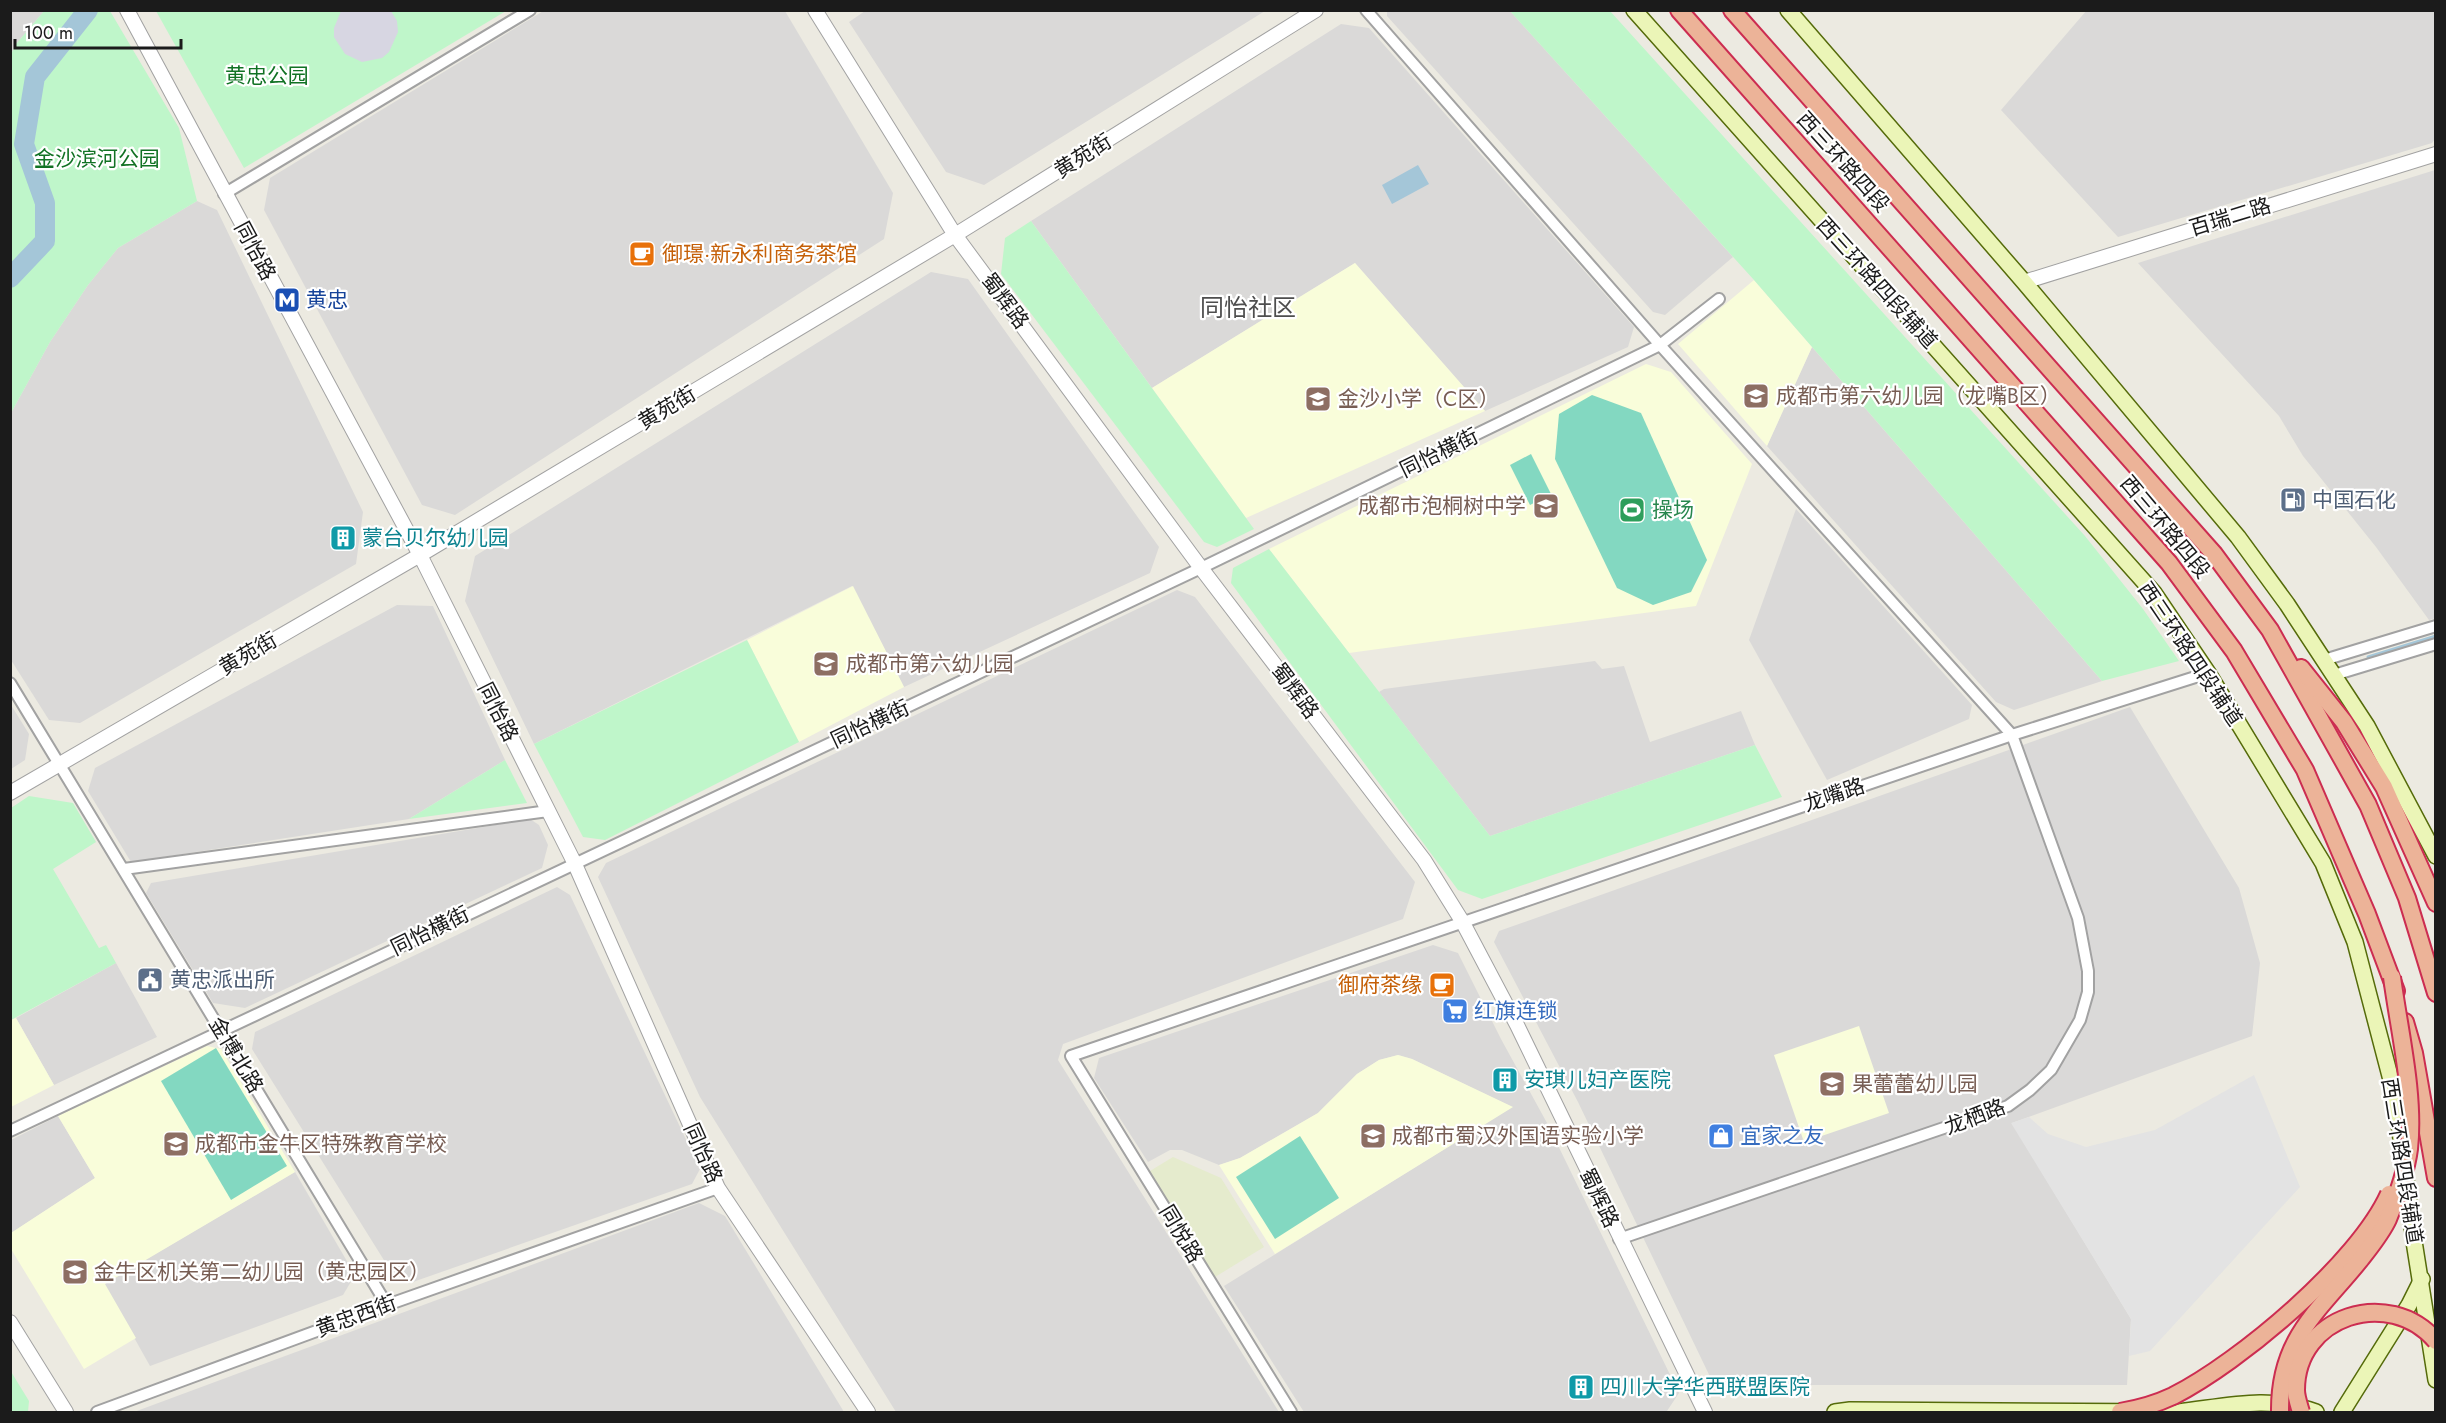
<svg xmlns="http://www.w3.org/2000/svg" width="2446" height="1423" font-family="Jost,'Noto Sans SC',sans-serif">
	<style>
		.residential { fill: #dad9d8 }
		.education { fill: #f9fdda }
		.farmland { fill: #e5ebcd }
		.park { fill: #bff6ca }
		.pitch { fill: #83d8c1 }
		.parking { fill: #e3e3e3 }
		.plaza { fill: #d7d6e2 }
		.water { fill: #a4c6d8 }
		.lines { fill: none; stroke-linecap: round; stroke-linejoin: round }
		.stream { stroke: #a4c6d8; stroke-width: 3 }
		.river { stroke: #a4c6d8; stroke-width: 20 }
		.minor-casing { stroke: #a2a2a2; stroke-width: 14 }
		.tertiary-casing { stroke: #a2a2a2; stroke-width: 16 }
		.secondary-casing { stroke: #556b0a; stroke-width: 18 }
		.trunk-casing { stroke: #cc2d51; stroke-width: 20 }
		.minor { stroke: #fff; stroke-width: 10 }
		.tertiary { stroke: #fff; stroke-width: 14 }
		.secondary { stroke: #ebf5b7; stroke-width: 15 }
		.trunk { stroke: #ecb398; stroke-width: 16 }
		.trunk-bridge-casing { stroke: #cc2d51; stroke-width: 20; stroke-linecap: butt }
		.trunk-bridge { stroke: #ecb398; stroke-width: 16 }
		.labels { text-anchor: middle; dominant-baseline: central; stroke-width: 4.5; stroke-linejoin: round; paint-order: stroke }
		.park-label { font-size: 21px; fill: #117224; stroke: #fff }
		.street-label { font-size: 21px; fill: #1b1b1b; stroke: #fff }
		.food-label { font-size: 21px; fill: #c56008; stroke: #fff; text-anchor: start }
		.transit-label { font-size: 21px; fill: #164399; stroke: #fff; text-anchor: start }
		.education-label { font-size: 21px; fill: #785e54; stroke: #fff; text-anchor: start }
		.service-label { font-size: 21px; fill: #4e5e75; stroke: #fff; text-anchor: start }
		.leisure-label { font-size: 21px; fill: #27864d; stroke: #fff; text-anchor: start }
		.culture-label { font-size: 21px; fill: #0d838f; stroke: #fff; text-anchor: start }
		.shop-label { font-size: 21px; fill: #366cbe; stroke: #fff; text-anchor: start }
		.quarter-label { font-size: 24px; fill: #4e4e4e; stroke: #fff }
	</style>
	<rect width="100%" height="100%" fill="#eceae1"/>
	<!-- residential -->
	<g class="residential">
		<polygon points="545,10 785,11 893,193 884,239 455,515 422,505 264,210 270,178"/>
		<polygon points="2087,10 2435,11 2435,139 2432,143 2118,237 2001,110"/>
		<polygon points="11,11 44,11 16,44 11,54"/>
		<polygon points="865,11 865,10 1265,11 984,185 946,172 849,22"/>
		<polygon points="1387,11 1510,11 1733,257 1665,315 1653,312 1387,16"/>
		<polygon points="1341,24 1369,28 1634,327 1628,347 1485,411 1355,263 1152,388 1031,221"/>
		<polygon points="2435,170 2436,618 2429,620 2376,547 2303,456 2279,416 2138,263"/>
		<polygon points="197,201 217,210 363,512 356,564 80,723 49,720 11,660 11,413 50,342 88,285 118,248"/>
		<polygon points="931,272 968,279 1159,547 1150,573 904,687 852,586 534,744 465,601 475,556"/>
		<polygon points="1812,347 2102,681 2014,710 1996,702 1767,446"/>
		<polygon points="1796,509 1972,705 1969,719 1827,780 1749,640"/>
		<polygon points="1177,590 1195,597 1415,882 1403,919 1063,1044 1058,1060 1279,1412 896,1412 700,1097 598,877 606,863"/>
		<polygon points="397,605 433,606 505,760 409,819 131,862 88,791 95,768"/>
		<polygon points="1595,661 1602,669 1624,666 1650,742 1741,711 1755,745 1490,836 1379,692 1384,689"/>
		<polygon points="11,705 29,734 25,760 11,769"/>
		<polygon points="2130,707 2239,888 2260,963 2252,1036 2012,1123 2131,1319 2127,1385 1714,1385 1578,1102 1494,942 1499,931"/>
		<polygon points="530,819 539,825 548,845 542,868 245,1008 213,1003 146,893 151,883"/>
		<polygon points="557,887 570,895 700,1169 692,1184 410,1283 397,1281 252,1049 255,1032"/>
		<polygon points="1433,945 1458,953 1501,1039 1547,1123 1679,1393 1667,1411 1304,1412 1224,1286 1512,1107 1412,1059 1398,1055 1379,1060 1357,1074 1318,1113 1240,1158 1219,1165 1182,1150 1170,1150 1148,1162 1094,1078 1099,1058"/>
		<polygon points="116,963 157,1037 54,1085 16,1018"/>
		<polygon points="58,1116 95,1178 11,1233 11,1140"/>
		<polygon points="295,1172 355,1275 343,1295 150,1366 104,1284"/>
		<polygon points="699,1203 725,1216 844,1412 134,1412"/>
	</g>
	<!-- education -->
	<g class="education">
		<polygon points="1355,263 1485,411 1246,518 1152,388"/>
		<polygon points="1754,280 1812,347 1767,446 1678,344"/>
		<polygon points="1646,364 1671,372 1752,464 1696,606 1349,653 1269,549"/>
		<polygon points="853,586 904,687 799,742 747,640"/>
		<polygon points="16,1018 54,1085 11,1107 11,1020"/>
		<polygon points="1859,1026 1889,1113 1804,1142 1774,1055"/>
		<polygon points="207,1046 221,1049 295,1172 105,1284 136,1338 84,1369 11,1249 11,1233 95,1178 58,1116"/>
		<polygon points="1398,1055 1412,1059 1513,1107 1275,1254 1219,1165 1240,1158 1318,1113 1357,1074 1379,1060"/>
	</g>
	<!-- farmland -->
	<polygon class="farmland" points="1173,1157 1221,1178 1264,1247 1215,1277 1150,1171"/>
	<!-- park -->
	<g class="park">
		<polygon points="44,11 110,11 179,128 197,201 118,248 88,285 50,342 11,413 11,54 16,44"/>
		<polygon points="156,11 506,11 244,168"/>
		<polygon points="1510,11 1610,11 2085,536 2143,609 2179,661 2102,681 1754,280"/>
		<polygon points="1031,221 1254,529 1217,547 1204,542 1001,274 1005,238"/>
		<polygon points="1269,549 1490,836 1755,745 1782,797 1482,899 1458,890 1231,583 1233,568"/>
		<polygon points="747,640 799,742 605,840 583,837 534,744"/>
		<polygon points="505,760 527,803 409,819"/>
		<polygon points="29,796 73,803 96,842 53,869 99,948 106,945 116,963 11,1020 11,808"/>
		<polygon points="10,1370 29,1401 28,1412 11,1412"/>
	</g>
	<!-- pitch -->
	<g class="pitch">
		<polygon points="1592,395 1641,413 1707,560 1691,592 1653,605 1617,588 1555,459 1559,414"/>
		<polygon points="1531,454 1551,494 1530,505 1510,465"/>
		<polygon points="216,1048 287,1166 231,1200 161,1081"/>
		<polygon points="1300,1136 1339,1198 1275,1239 1236,1177"/>
	</g>
	<!-- parking -->
	<polygon class="parking" points="2254,1075 2300,1187 2150,1351 2129,1356 2131,1319 2011,1123 2029,1117 2048,1134 2086,1147 2155,1130"/>
	<!-- plaza -->
	<polygon class="plaza" points="341,11 391,11 397,21 398,32 389,52 382,58 362,62 345,54 334,37 334,28"/>
	<!-- water -->
	<polygon class="water" points="1418,165 1429,184 1392,204 1382,185"/>
	<g class="lines">
		<!-- stream -->
		<polyline class="stream" points="2368,657 2436,636"/>
		<!-- river -->
		<polyline class="river" points="10,278 45,241 45,203 24,144 35,77 88,10"/>
		<defs>
			<g id="minor">
				<polyline points="1366,10 1660,345 2012,735 2078,918 2088,971 2088,992 2080,1020 2051,1070 2030,1090 2008,1106 1619,1239"/>
				<polyline points="224,194 530,10"/>
				<polyline points="2324,660 2436,626"/>
				<polyline points="2334,675 2436,644"/>
				<polyline points="10,683 387,1305"/>
				<polyline points="124,869 548,811"/>
				<polyline points="10,1131 1201,568 1660,345 1719,299"/>
				<polyline points="97,1412 387,1305 718,1188"/>
				<polyline points="1291,1412 1071,1056 2012,735 2208,673"/>
			</g>
			<g id="tertiary">
				<polyline points="127,10 420,555 574,862 718,1188 868,1412"/>
				<polyline points="815,10 955,235 1201,568 1424,860 1462,921 1517,1025 1705,1412"/>
				<polyline points="2024,282 2436,154"/>
				<polyline points="10,793 420,555 955,235 1316,10"/>
				<polyline points="10,1322 66,1412"/>
			</g>
			<g id="secondary">
				<polyline points="1634,10 2154,593 2208,673 2323,863 2355,942 2396,1099 2413,1235 2436,1380"/>
				<polyline points="1788,10 2024,282 2238,537 2287,604 2367,726 2436,856"/>
				<polyline points="1835,1412 1850,1410 2171,1412"/>
				<path d="M2179,1412C2228,1406 2268,1395 2316,1412"/>
				<polyline points="2342,1412 2409,1305 2422,1279"/>
			</g>
			<g id="trunk">
				<polyline points="1679,10 2169,563 2234,651 2305,770 2367,914 2396,991"/>
				<polyline points="1732,10 2214,554 2270,630 2368,805 2407,898 2436,993"/>
				<polyline points="2301,668 2344,722 2384,787 2436,903"/>
				<polyline points="2405,1022 2414,1053 2436,1178"/>
			</g>
		</defs>
		<!-- minor casing -->
		<use href="#minor" class="minor-casing"/>
		<!-- tertiary casing -->
		<use href="#tertiary" class="tertiary-casing"/>
		<!-- secondary casing -->
		<use href="#secondary" class="secondary-casing"/>
		<!-- trunk casing -->
		<use href="#trunk" class="trunk-casing"/>
		<!-- minor -->
		<use href="#minor" class="minor"/>
		<!-- tertiary -->
		<use href="#tertiary" class="tertiary"/>
		<!-- secondary -->
		<use href="#secondary" class="secondary"/>
		<!-- trunk -->
		<use href="#trunk" class="trunk"/>
		<defs>
			<g id="trunk-bridge">
				<path d="M2120,1412C2138,1409 2156,1404 2173,1396C2240,1362 2358,1263 2389,1194"/>
				<path d="M2280,1412C2279,1339 2318,1312 2360,1260C2370,1247 2381,1234 2388,1219C2397,1197 2406,1172 2409,1149C2415,1095 2399,1030 2392,977"/>
				<path d="M2301,1412C2299,1405 2296,1397 2296,1390C2296,1316 2389,1286 2436,1341"/>
			</g>
		</defs>
		<!-- trunk-bridge casing -->
		<use href="#trunk-bridge" class="trunk-bridge-casing"/>
		<!-- trunk-bridge -->
		<use href="#trunk-bridge" class="trunk-bridge"/>
	</g>
	<!-- icons -->
	<defs>
		<symbol id="cafe-square" viewBox="-11 -11 22 22"><rect x="-9" y="-9" width="18" height="18" rx="4" fill="#e8710a" stroke="#fff"/><path d="M-5.5-4.5H6V0H3Q3 3.5 0 3.5H-2.5Q-5.5 3.5-5.5 0ZM3-3.2v2h1.7v-2ZM-6 4.5H4V6H-6Z" fill="#fff"/></symbol>
		<symbol id="metro-square" viewBox="-11 -11 22 22"><rect x="-9" y="-9" width="18" height="18" rx="4" fill="#1a4fb4" stroke="#fff"/><path d="M-5.5 5V-5H-3L0 0L3-5H5.5V5H3V-.5L0 4L-3-.5V5Z" fill="#fff"/></symbol>
		<symbol id="school-square" viewBox="-11 -11 22 22"><rect x="-9" y="-9" width="18" height="18" rx="4" fill="#8d6e63" stroke="#fff"/><path d="M0-5L7-2L0 1L-7-2ZM-4 1L0 2.5L4 1V4Q0 6-4 4Z" fill="#fff"/></symbol>
		<symbol id="fuel-square" viewBox="-11 -11 22 22"><rect x="-9" y="-9" width="18" height="18" rx="4" fill="#5c6f8a" stroke="#fff"/><path d="M-5.5-6h7V0h2V4h1.3V-2.5L3-4.5l.8-.8L6-3V5H2.5V1h-1V6h-7ZM-4.2-4.7v3.2H.2V-4.7Z" fill="#fff"/></symbol>
		<symbol id="stadium-square" viewBox="-11 -11 22 22"><rect x="-9" y="-9" width="18" height="18" rx="4" fill="#2e9e5b" stroke="#fff"/><path d="M0-5a6.5 5 0 1 0 0 10a6.5 5 0 1 0 0-10ZM-3.5-1.8h7v3.6h-7Z" fill="#fff"/></symbol>
		<symbol id="building-square" viewBox="-11 -11 22 22"><rect x="-9" y="-9" width="18" height="18" rx="4" fill="#0f9aa8" stroke="#fff"/><path d="M-4-6H4V6H1V3H-1V6H-4ZM-2.5-4.3h1.7v1.8h-1.7ZM.8-4.3h1.7v1.8H.8ZM-2.5-1h1.7V.8h-1.7ZM.8-1h1.7V.8H.8Z" fill="#fff"/></symbol>
		<symbol id="civic-square" viewBox="-11 -11 22 22"><rect x="-9" y="-9" width="18" height="18" rx="4" fill="#5c6f8a" stroke="#fff"/><path d="M-.6-6.5H3V-4.5H.6V-3L4-1V1h2V6H-6V1h2V-1L-.6-3ZM-1.2 2.5V6h2.4V2.5Z" fill="#fff"/></symbol>
		<symbol id="supermarket-square" viewBox="-11 -11 22 22"><rect x="-9" y="-9" width="18" height="18" rx="4" fill="#3f7fe0" stroke="#fff"/><path d="M-6-5.5h2.5l.6 2H6L4.5 2H-2.5L-4.4-4H-6ZM-1.5 3.2a1.3 1.3 0 1 0 .1 0ZM3 3.2a1.3 1.3 0 1 0 .1 0Z" fill="#fff"/></symbol>
		<symbol id="shop-square" viewBox="-11 -11 22 22"><rect x="-9" y="-9" width="18" height="18" rx="4" fill="#3f7fe0" stroke="#fff"/><path d="M-5-2.5h2.3a2.7 3.5 0 0 1 5.4 0H5L5.5 6h-11ZM-1.5-2.5h3a1.5 2.3 0 0 0-3 0Z" fill="#fff"/></symbol>
	</defs>
	<g fill-rule="evenodd">
		<use href="#cafe-square" x="627" y="239" width="30" height="30"/>
		<use href="#metro-square" x="272" y="285" width="30" height="30"/>
		<use href="#school-square" x="1741" y="381" width="30" height="30"/>
		<use href="#school-square" x="1303" y="384" width="30" height="30"/>
		<use href="#fuel-square" x="2278" y="485" width="30" height="30"/>
		<use href="#school-square" x="1531" y="491" width="30" height="30"/>
		<use href="#stadium-square" x="1617" y="495" width="30" height="30"/>
		<use href="#building-square" x="328" y="523" width="30" height="30"/>
		<use href="#school-square" x="811" y="649" width="30" height="30"/>
		<use href="#civic-square" x="135" y="965" width="30" height="30"/>
		<use href="#cafe-square" x="1427" y="970" width="30" height="30"/>
		<use href="#supermarket-square" x="1440" y="996" width="30" height="30"/>
		<use href="#building-square" x="1490" y="1065" width="30" height="30"/>
		<use href="#school-square" x="1817" y="1069" width="30" height="30"/>
		<use href="#school-square" x="1358" y="1121" width="30" height="30"/>
		<use href="#shop-square" x="1706" y="1121" width="30" height="30"/>
		<use href="#school-square" x="161" y="1129" width="30" height="30"/>
		<use href="#school-square" x="60" y="1257" width="30" height="30"/>
		<use href="#building-square" x="1566" y="1372" width="30" height="30"/>
	</g>
	<g class="labels">
		<!-- park labels -->
		<g class="park-label">
			<text x="267" y="76">黄忠公园</text>
			<text x="97" y="159">金沙滨河公园</text>
		</g>
		<!-- street labels -->
		<g class="street-label">
			<text transform="translate(1083 156) rotate(-32)">黄苑街</text>
			<text transform="translate(1843 162) rotate(48)">西三环路四段</text>
			<text transform="translate(2230 217) rotate(-17)">百瑞二路</text>
			<text transform="translate(255 251) rotate(62)">同怡路</text>
			<text transform="translate(1877 283) rotate(48)">西三环路四段辅道</text>
			<text transform="translate(1005 301) rotate(53)">蜀辉路</text>
			<text transform="translate(667 408) rotate(-31)">黄苑街</text>
			<text transform="translate(1439 453) rotate(-26)">同怡横街</text>
			<text transform="translate(2165 527) rotate(50)">西三环路四段</text>
			<text transform="translate(248 654) rotate(-30)">黄苑街</text>
			<text transform="translate(2190 654) rotate(56)">西三环路四段辅道</text>
			<text transform="translate(1295 691) rotate(53)">蜀辉路</text>
			<text transform="translate(498 712) rotate(63)">同怡路</text>
			<text transform="translate(870 724) rotate(-25)">同怡横街</text>
			<text transform="translate(1834 795) rotate(-19)">龙嘴路</text>
			<text transform="translate(430 931) rotate(-26)">同怡横街</text>
			<text transform="translate(236 1055) rotate(59)">金博北路</text>
			<text transform="translate(1975 1117) rotate(-21)">龙栖路</text>
			<text transform="translate(703 1153) rotate(66)">同怡路</text>
			<text transform="translate(2402 1161) rotate(81)">西三环路四段辅道</text>
			<text transform="translate(1599 1198) rotate(64)">蜀辉路</text>
			<text transform="translate(1181 1234) rotate(59)">同悦路</text>
			<text transform="translate(356 1316) rotate(-20)">黄忠西街</text>
		</g>
		<!-- food labels -->
		<g class="food-label">
			<text x="662" y="254">御璟·新永利商务茶馆</text>
			<text x="1422" y="985" text-anchor="end">御府茶缘</text>
		</g>
		<!-- transit labels -->
		<g class="transit-label">
			<text x="306" y="300">黄忠</text>
		</g>
		<!-- education labels -->
		<g class="education-label">
			<text x="1776" y="396">成都市第六幼儿园（龙嘴B区）</text>
			<text x="1338" y="399">金沙小学（C区）</text>
			<text x="1526" y="506" text-anchor="end">成都市泡桐树中学</text>
			<text x="846" y="664">成都市第六幼儿园</text>
			<text x="1852" y="1084">果蕾蕾幼儿园</text>
			<text x="1392" y="1136">成都市蜀汉外国语实验小学</text>
			<text x="195" y="1144">成都市金牛区特殊教育学校</text>
			<text x="94" y="1272">金牛区机关第二幼儿园（黄忠园区）</text>
		</g>
		<!-- service labels -->
		<g class="service-label">
			<text x="2312" y="500">中国石化</text>
			<text x="170" y="980">黄忠派出所</text>
		</g>
		<!-- leisure labels -->
		<g class="leisure-label">
			<text x="1652" y="510">操场</text>
		</g>
		<!-- culture labels -->
		<g class="culture-label">
			<text x="362" y="538">蒙台贝尔幼儿园</text>
			<text x="1524" y="1080">安琪儿妇产医院</text>
			<text x="1600" y="1387">四川大学华西联盟医院</text>
		</g>
		<!-- shop labels -->
		<g class="shop-label">
			<text x="1474" y="1011">红旗连锁</text>
			<text x="1740" y="1136">宜家之友</text>
		</g>
		<!-- quarter labels -->
		<g class="quarter-label">
			<text x="1248" y="307">同怡社区</text>
		</g>
	</g>
	<!-- border -->
	<rect width="2446" height="1423" fill="none" stroke="#1b1b1b" stroke-width="24"/>
	<!-- scale -->
	<path d="M15 39v9h166v-9" fill="none" stroke="#1b1b1b" stroke-width="3"/>
	<text x="24" y="39" font-size="18" fill="#1b1b1b" stroke="#ffffff" stroke-width="4.5" paint-order="stroke">100 m</text>
</svg>
